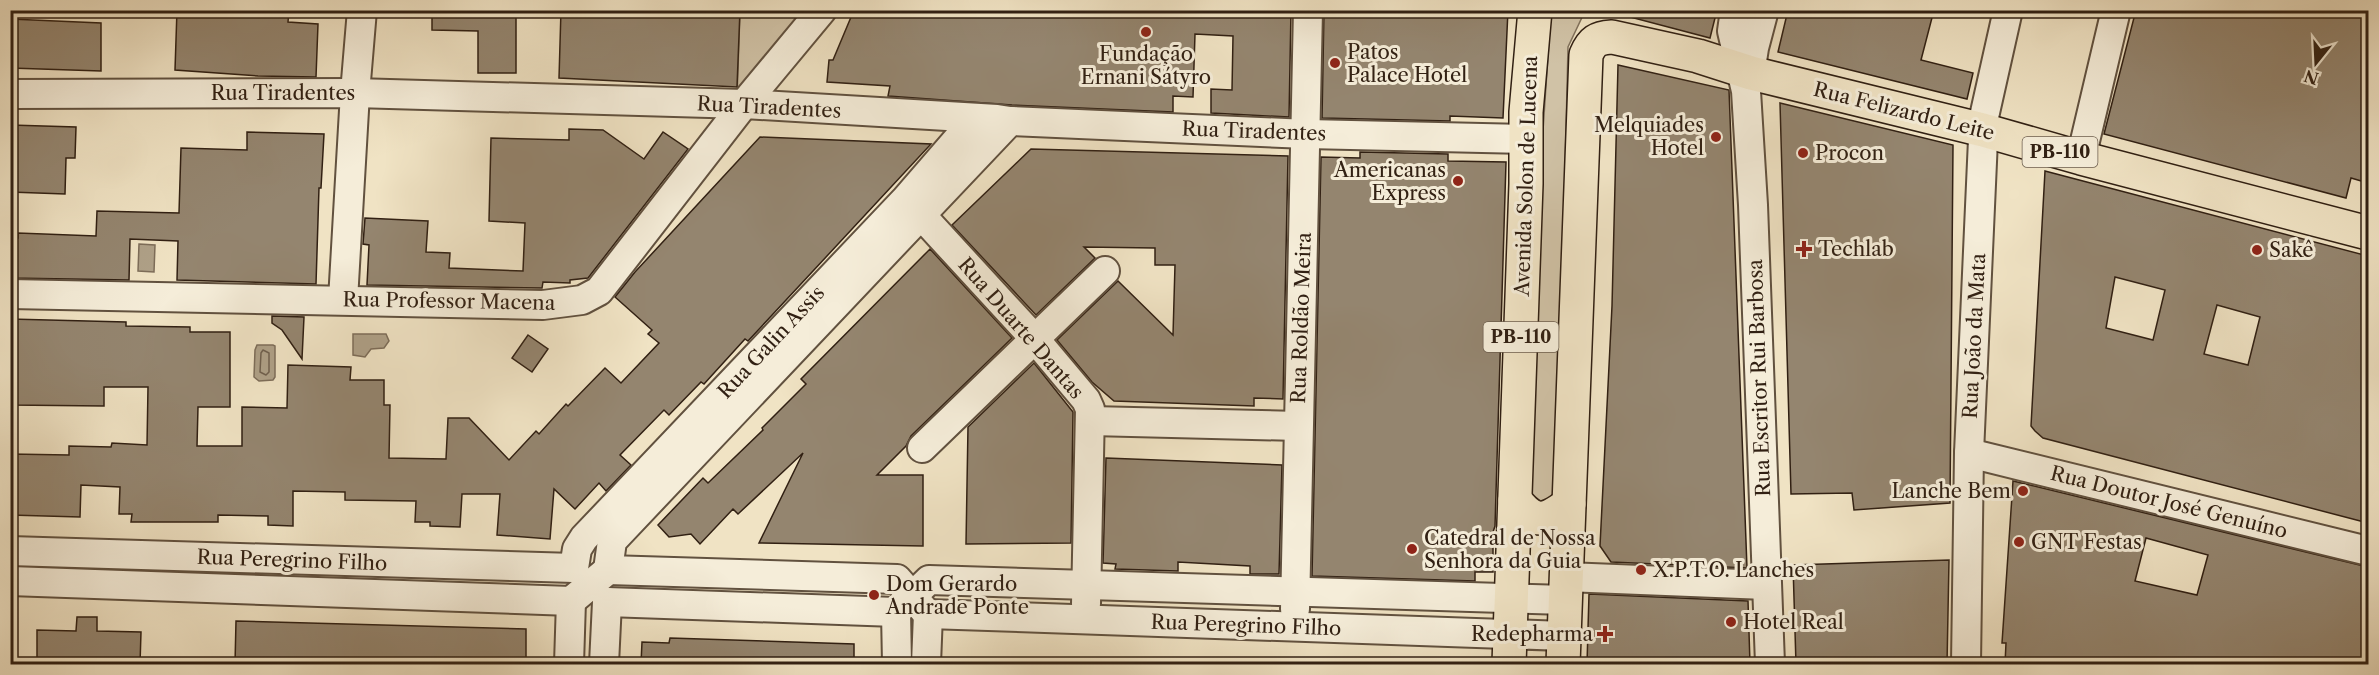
<svg xmlns="http://www.w3.org/2000/svg" width="2379" height="675" font-family="'Libre Caslon Text',serif">
	<style>
		.green { fill: #d0c2a6; stroke: #80715c; stroke-width: 1.5 }
		.water { fill: #afa188; stroke: #7d6d59; stroke-width: 1.5 }
		.lines { fill: none; stroke-linecap: round; stroke-linejoin: round }
		.shore { stroke: #70604e; stroke-width: 1.5 }
		.building { fill: #94856f; stroke: #312013; stroke-width: 1.5; fill-rule: evenodd }
		.minor-casing { stroke: #61513f; stroke-width: 32 }
		.major-casing { stroke: #312013; stroke-width: 36 }
		.minor { stroke: #f5edd9; stroke-width: 28 }
		.major { stroke: #f0e3c4; stroke-width: 33 }
		.poi-dot { fill: #8f2418; stroke: #f5edd9; stroke-width: 2 }
		.labels { text-anchor: middle; dominant-baseline: central; stroke-width: 6; stroke-linejoin: round; paint-order: stroke }
		.shield { fill: #f5edd9; stroke: #6c5e4e; stroke-width: 1.5 }
		.shield-label { font-size: 18px; font-weight: bold; fill: #312013 }
		.poi-label { font-size: 20px; fill: #312013; stroke: #f5edd9; text-anchor: start }
		.street-label { font-size: 20px; fill: #312013; stroke: #f5edd9 }
	</style>
	<rect width="100%" height="100%" fill="#f0e3c4"/>
	<filter id="stains"><feTurbulence type="fractalNoise" baseFrequency=".00333" numOctaves="4"/><feColorMatrix values="0 0 0 0 .2 0 0 0 0 .09 0 0 0 0 .02 0 0 0 .5 -.17"/></filter>
	<radialGradient id="worn" r=".72"><stop offset=".6" stop-color="#630" stop-opacity="0"/><stop offset="1" stop-color="#630" stop-opacity=".3"/></radialGradient>
	<!-- green -->
	<g class="green">
		<polygon points="740,11 804,11 737,98"/>
		<polygon points="1551,11 1585,11 1568,47 1557,499 1548,511 1519,490"/>
	</g>
	<!-- water -->
	<g class="water">
		<polygon points="139,244 155,245 154,272 138,271"/>
		<polygon points="353,334 386,334 389,341 384,348 371,349 365,357 353,355"/>
		<polygon points="257,345 273,345 275,346 275,377 273,380 259,381 254,377 255,350"/>
	</g>
	<g class="lines">
		<!-- shore -->
		<polygon class="shore" points="263,350 269,353 269,372 266,375 260,372 261,353"/>
	</g>
	<!-- building -->
	<g class="building">
		<polygon points="177,10 261,14 261,10 289,10 288,22 318,24 316,77 258,76 175,70"/>
		<polygon points="432,10 516,10 516,73 478,73 478,31 432,30"/>
		<polygon points="561,10 740,10 737,87 559,78"/>
		<polygon points="854,10 1291,10 1289,117 1211,113 1211,89 1232,90 1233,36 1195,34 1193,97 1173,96 1173,112 1012,105 888,96 890,86 827,82 829,60 833,60"/>
		<polygon points="1324,10 1508,10 1503,118 1450,116 1450,121 1322,118"/>
		<polygon points="1631,10 1717,10 1710,38 1630,17"/>
		<polygon points="1788,10 1934,10 1921,60 1973,73 1967,99 1778,52"/>
		<polygon points="2136,10 2368,10 2368,183 2351,178 2346,198 2104,134"/>
		<polygon points="10,19 101,23 101,71 10,68"/>
		<polygon points="1618,65 1729,90 1747,568 1611,562 1600,546 1612,306"/>
		<polygon points="1780,103 1953,145 1950,503 1854,510 1852,493 1791,494"/>
		<polygon points="10,125 76,127 75,158 66,158 65,194 10,192"/>
		<polygon points="569,129 603,130 644,159 663,132 688,149 588,278 570,280 570,283 543,282 542,288 367,285 369,245 363,244 365,218 428,221 426,252 450,253 449,268 523,271 525,223 489,221 491,138 569,140"/>
		<polygon points="247,132 324,134 321,188 319,188 316,284 177,280 178,241 130,239 129,280 10,278 10,238 18,238 18,233 96,236 97,211 179,213 181,148 247,150"/>
		<polygon points="760,137 931,144 748,341 745,339 704,384 701,382 669,415 664,410 620,455 631,465 606,491 599,483 575,509 554,489 550,539 497,535 500,494 462,494 460,527 430,526 430,522 415,522 416,501 345,500 345,492 293,491 293,526 268,525 268,516 218,515 218,522 131,522 132,514 119,514 120,487 81,485 80,517 10,515 10,454 69,455 69,446 111,447 112,443 147,445 148,387 104,387 104,406 10,405 10,319 126,322 126,326 190,327 190,332 230,332 230,407 198,407 197,446 242,446 242,407 287,408 288,365 351,367 350,380 384,380 384,405 390,405 389,458 446,459 448,418 469,418 509,460 536,431 539,434 566,404 568,406 605,368 621,383 659,343 648,334 652,330 615,297 635,272"/>
		<polygon points="1031,149 1288,156 1283,399 1254,398 1254,406 1114,401 1092,382 1057,340 1118,281 1173,335 1175,265 1155,265 1155,248 1084,247 1095,258 1036,315 952,225"/>
		<polygon points="1360,152 1448,154 1448,161 1506,162 1495,526 1491,538 1493,538 1493,572 1475,572 1475,581 1312,576 1321,157 1360,158"/>
		<path d="M2045,171L2368,256V523L2043,438L2035,431L2031,426ZM2115,277L2165,290L2153,340L2106,328ZM2217,305L2260,317L2248,365L2204,354Z"/>
		<polygon points="930,249 1012,338 911,436 906,446 877,475 923,475 923,546 759,543 803,453 738,514 733,509 700,544 691,534 669,537 658,525 703,478 708,483 763,430 762,428 806,384 801,379"/>
		<polygon points="272,316 304,317 302,359 282,330 272,323"/>
		<polygon points="528,335 548,349 532,372 512,358"/>
		<polygon points="1034,363 1073,412 1071,543 966,544 968,427"/>
		<polygon points="1106,458 1282,465 1279,574 1250,574 1250,566 1178,562 1178,571 1115,569 1116,564 1103,563"/>
		<path d="M2013,481L2368,567V664H2005L2006,643H2002ZM2146,538L2208,555L2197,595L2135,581Z"/>
		<polygon points="1949,560 1947,664 1796,664 1793,565"/>
		<polygon points="1589,594 1748,601 1750,664 1587,664"/>
		<polygon points="77,617 97,617 97,631 141,632 140,664 37,664 37,630 76,631"/>
		<polygon points="236,621 526,629 526,664 235,664"/>
		<polygon points="670,638 854,644 854,664 641,664 642,642 669,643"/>
	</g>
	<g class="lines">
		<defs>
			<g id="minor">
				<polyline points="1735,10 1732,31 1746,91 1753,205 1770,664"/>
				<polyline points="1749,80 1754,48 1764,10"/>
				<polyline points="10,94 355,93 744,104 997,119 1010,121 1307,134 1526,139"/>
				<polyline points="2081,158 2116,10"/>
				<polyline points="910,203 1034,338 1086,400 1090,409 1086,604"/>
				<polyline points="10,294 543,305 582,300 599,291 744,104 822,10"/>
				<polyline points="343,300 355,93 362,10"/>
				<polyline points="1091,421 1298,426"/>
				<polyline points="922,448 1105,271"/>
				<polyline points="1969,453 2368,551"/>
				<polyline points="10,551 574,568"/>
				<polyline points="574,568 577,549 584,538 906,199 976,118"/>
				<polyline points="608,570 612,541 1010,121"/>
				<polyline points="608,570 897,579 924,610"/>
				<polyline points="1566,577 1766,585"/>
				<polyline points="10,581 571,601"/>
				<polyline points="571,601 608,570"/>
				<polyline points="607,602 896,612"/>
				<polyline points="1295,609 1308,10"/>
				<polyline points="896,612 929,580 1565,600"/>
				<polyline points="896,612 897,664"/>
				<polyline points="928,614 1564,636"/>
				<polyline points="569,664 571,601"/>
				<polyline points="604,664 607,602"/>
				<polyline points="926,664 928,614"/>
				<polyline points="1966,664 1969,453 1984,117 2008,10"/>
			</g>
			<g id="major">
				<path d="M1515,500C1535,525 1545,522 1569,504"/>
				<polyline points="1509,664 1526,184 1526,112 1535,10"/>
				<path d="M1563,664L1586,55C1592,41 1597,38 1612,37L1698,56L1751,73L1983,130L2081,158L2368,233"/>
			</g>
		</defs>
		<!-- minor casing -->
		<use href="#minor" class="minor-casing"/>
		<!-- major casing -->
		<use href="#major" class="major-casing"/>
		<!-- minor -->
		<use href="#minor" class="minor"/>
		<!-- major -->
		<use href="#major" class="major"/>
	</g>
	<!-- markers -->
	<g class="poi-dot">
		<circle cx="1146" cy="32" r="6"/>
		<circle cx="1335" cy="63" r="6"/>
		<circle cx="1716" cy="137" r="6"/>
		<circle cx="1803" cy="153" r="6"/>
		<circle cx="1458" cy="181" r="6"/>
		<path d="M1801 240h6v6h6v6h-6v6h-6v-6h-6v-6h6z"/>
		<circle cx="2257" cy="250" r="6"/>
		<circle cx="2023" cy="491" r="6"/>
		<circle cx="2019" cy="542" r="6"/>
		<circle cx="1412" cy="549" r="6"/>
		<circle cx="1641" cy="570" r="6"/>
		<circle cx="874" cy="595" r="6"/>
		<circle cx="1731" cy="622" r="6"/>
		<path d="M1602 625h6v6h6v6h-6v6h-6v-6h-6v-6h6z"/>
	</g>
	<g class="labels">
		<!-- shield labels -->
		<g class="shield">
			<rect x="2022.5" y="137" width="75" height="30" rx="4.5"/>
			<rect x="1483.5" y="322" width="75" height="30" rx="4.5"/>
		</g>
		<g class="shield-label">
			<text x="2060" y="152">PB-110</text>
			<text x="1521" y="337">PB-110</text>
		</g>
		<!-- poi labels -->
		<g class="poi-label">
			<text x="1347" y="52">Patos<tspan x="1347" dy="23">Palace Hotel</tspan></text>
			<text x="1146" y="54" text-anchor="middle">Fundação<tspan x="1146" dy="23">Ernani Sátyro</tspan></text>
			<text x="1704" y="125" text-anchor="end">Melquiades<tspan x="1704" dy="23">Hotel</tspan></text>
			<text x="1815" y="153">Procon</text>
			<text x="1446" y="170" text-anchor="end">Americanas<tspan x="1446" dy="23">Express</tspan></text>
			<text x="1818" y="249">Techlab</text>
			<text x="2269" y="250">Sakê</text>
			<text x="2011" y="491" text-anchor="end">Lanche Bem</text>
			<text x="1424" y="538">Catedral de Nossa<tspan x="1424" dy="23">Senhora da Guia</tspan></text>
			<text x="2031" y="542">GNT Festas</text>
			<text x="1653" y="570">X.P.T.O. Lanches</text>
			<text x="886" y="584">Dom Gerardo<tspan x="886" dy="23">Andrade Ponte</tspan></text>
			<text x="1743" y="622">Hotel Real</text>
			<text x="1593" y="634" text-anchor="end">Redepharma</text>
		</g>
		<!-- street labels -->
		<g class="street-label">
			<text x="283" y="93">Rua Tiradentes</text>
			<text transform="translate(769 107) rotate(3)">Rua Tiradentes</text>
			<text transform="translate(1904 111) rotate(14)">Rua Felizardo Leite</text>
			<text transform="translate(1254 131) rotate(2)">Rua Tiradentes</text>
			<text transform="translate(1526 176) rotate(-88)">Avenida Solon de Lucena</text>
			<text transform="translate(449 301) rotate(1)">Rua Professor Macena</text>
			<text transform="translate(1301 318) rotate(-88)">Rua Roldão Meira</text>
			<text transform="translate(1021 328) rotate(49)">Rua Duarte Dantas</text>
			<text transform="translate(1974 336) rotate(-87)">Rua João da Mata</text>
			<text transform="translate(771 342) rotate(-47)">Rua Galin Assis</text>
			<text transform="translate(1759 378) rotate(-92)">Rua Escritor Rui Barbosa</text>
			<text transform="translate(2169 502) rotate(14)">Rua Doutor José Genuíno</text>
			<text transform="translate(292 560) rotate(2)">Rua Peregrino Filho</text>
			<text transform="translate(1246 625) rotate(2)">Rua Peregrino Filho</text>
		</g>
	</g>
	<!-- margin -->
	<rect width="2379" height="675" fill="none" stroke="#f0e3c4" stroke-width="36"/>
	<rect x="12" y="12" width="2355" height="651" fill="none" stroke="#312013" stroke-width="3"/>
	<rect x="18" y="18" width="2343" height="639" fill="none" stroke="#312013" stroke-width="1.5"/>
	<!-- north arrow -->
	<g transform="translate(2316 63) rotate(198)" stroke="#f5edd9" stroke-width="4.5" paint-order="stroke">
	<path d="M0-4.5L10 22L0 15L-10 22Z" fill="#312013"/>
	<text y="-9" font-size="16" font-weight="bold" text-anchor="middle" fill="#312013">N</text>
	</g>
	<rect width="100%" height="100%" filter="url(#stains)"/>
	<rect width="100%" height="100%" fill="url(#worn)"/>
</svg>
